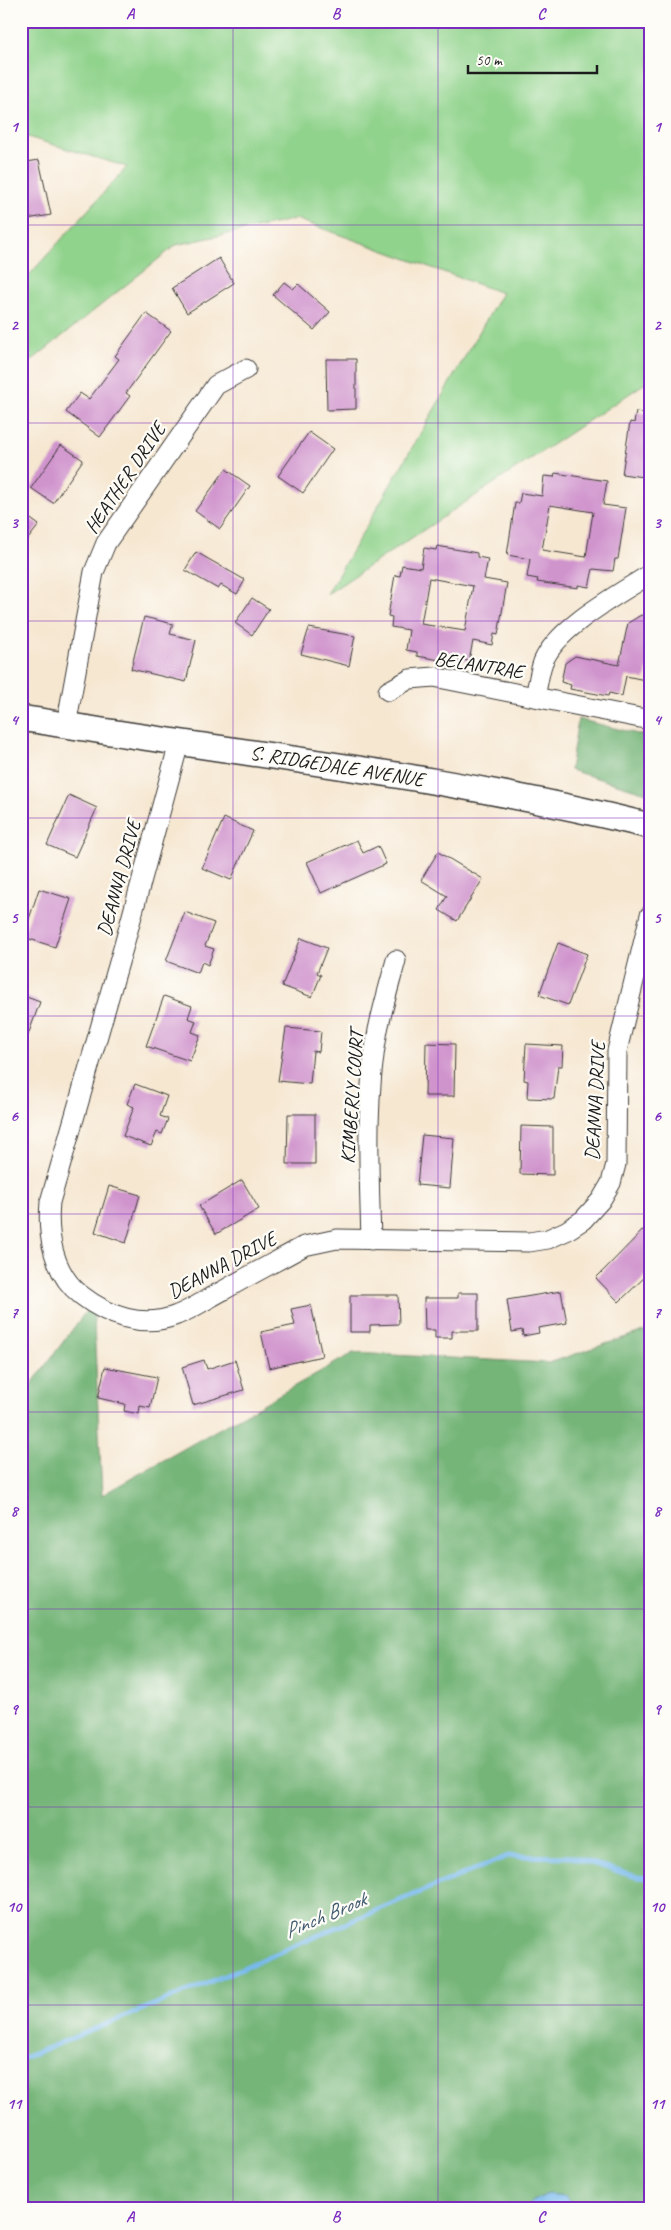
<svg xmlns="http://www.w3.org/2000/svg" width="671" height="2230" font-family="Caveat,sans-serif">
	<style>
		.green { fill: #90d38c; stroke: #567854 }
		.forest { fill: #74b578; stroke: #48684a }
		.water { fill: #78b9ed; stroke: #4a6a84 }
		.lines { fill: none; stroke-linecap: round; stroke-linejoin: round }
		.stream { stroke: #78b9ed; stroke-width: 5 }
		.building { fill: #d094cd; fill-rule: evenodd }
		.minor-casing { stroke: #3d3a37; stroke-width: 21 }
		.major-casing { stroke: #3d3a37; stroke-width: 28 }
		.minor { stroke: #fff; stroke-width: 19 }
		.major { stroke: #fff; stroke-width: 25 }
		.grid { fill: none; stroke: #7b2cbf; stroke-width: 1; stroke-opacity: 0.55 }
		.labels { text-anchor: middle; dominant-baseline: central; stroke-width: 4.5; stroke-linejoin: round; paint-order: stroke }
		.street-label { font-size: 20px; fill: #1c1c1c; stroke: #fdfcf7 }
		.water-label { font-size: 21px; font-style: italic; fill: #415b70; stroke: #fdfcf7 }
		.neatline { fill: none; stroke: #7b2cbf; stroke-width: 2 }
		.grid-label { font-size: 16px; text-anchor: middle; font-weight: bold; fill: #7b2cbf }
	</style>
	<rect width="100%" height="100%" fill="#fdfcf7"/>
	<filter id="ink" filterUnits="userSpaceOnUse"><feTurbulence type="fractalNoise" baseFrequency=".02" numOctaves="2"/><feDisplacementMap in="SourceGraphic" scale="10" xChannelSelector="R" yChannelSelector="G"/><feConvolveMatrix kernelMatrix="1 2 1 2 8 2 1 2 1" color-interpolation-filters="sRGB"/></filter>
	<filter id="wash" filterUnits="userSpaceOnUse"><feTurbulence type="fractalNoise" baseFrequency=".0096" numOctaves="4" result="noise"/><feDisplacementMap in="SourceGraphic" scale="20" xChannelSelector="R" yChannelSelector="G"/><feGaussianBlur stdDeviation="1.12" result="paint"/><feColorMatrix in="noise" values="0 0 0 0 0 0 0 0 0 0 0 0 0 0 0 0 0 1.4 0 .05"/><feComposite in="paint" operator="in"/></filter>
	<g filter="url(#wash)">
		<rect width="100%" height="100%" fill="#f6e7d1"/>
		<!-- green -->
		<polygon class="green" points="21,21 650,21 650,380 327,594 502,293 296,219 176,245 21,369 21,284 127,167 21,135"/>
		<!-- forest -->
		<g class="forest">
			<polygon points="578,719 650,737 650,794 570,770"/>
			<polygon points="93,1302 102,1495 353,1353 549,1363 650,1329 650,2209 21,2209 21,1391 27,1390"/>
		</g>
		<!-- water -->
		<polygon class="water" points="547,2194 565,2196 570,2202 568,2209 526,2209 532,2202"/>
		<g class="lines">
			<!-- stream -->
			<polyline class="stream" points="21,2059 212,1981 403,1899 508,1856 572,1857 637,1877 650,1878"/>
		</g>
		<g id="blocks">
			<!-- building -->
			<g class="building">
				<polygon points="39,160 51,215 21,220 21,163"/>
				<polygon points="219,258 234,283 187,313 172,288"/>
				<polygon points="284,282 293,289 298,284 330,312 314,330 273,295"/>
				<polygon points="146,313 171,331 126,393 130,396 100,437 66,412 80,393 89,399 119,359 115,356"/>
				<polygon points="326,359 356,359 356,409 327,410"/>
				<polygon points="636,412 650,414 650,478 622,474 630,422 634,423"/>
				<polygon points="309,432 333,449 303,493 278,476"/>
				<polygon points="61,445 83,460 53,503 31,488"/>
				<polygon points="226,469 250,486 220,529 195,511"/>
				<path d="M555,473L607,481L603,505L626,508L618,559H615L613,571L593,569L589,587L578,585V588L537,582L538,579L527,577L530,559L507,555L515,503H519L521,493L542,496L544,476L554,477ZM550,505L593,512L586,557L542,550Z"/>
				<polygon points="21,512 39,525 21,548"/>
				<path d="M437,546L477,553V557L488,559L484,579L507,583L498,635L494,634L492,645L473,641L469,661L458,659L457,663L417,656V652L406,650L409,630L391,627L392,617L388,616L395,575L400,576L402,565L421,568L424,548L436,550ZM429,578L473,586L465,631L421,624Z"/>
				<polygon points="196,552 245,580 237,594 221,585 218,589 185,570"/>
				<polygon points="252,598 269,609 252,635 235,623"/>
				<polygon points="641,615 650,617 650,670 647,669 645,680 626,676 622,696 609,693 608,696 570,689 571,685 561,682 565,663 575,656 619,665 628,623"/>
				<polygon points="144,617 173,624 170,634 196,640 186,682 131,669"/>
				<polygon points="309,628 355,636 349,666 301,654"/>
				<polygon points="69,795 97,808 75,857 47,845"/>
				<polygon points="224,818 253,831 231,880 202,868"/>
				<polygon points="357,840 363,853 378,846 386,864 321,893 307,862"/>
				<polygon points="438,852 483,879 457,921 439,910 447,896 421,880"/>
				<polygon points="39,889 71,899 55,947 23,937"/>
				<polygon points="185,912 214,923 205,946 214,949 208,965 202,962 198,973 166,961"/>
				<polygon points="301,938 327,948 317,973 321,975 312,997 282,986"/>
				<polygon points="558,943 587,954 568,1005 539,995"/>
				<polygon points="21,995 40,1002 23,1049 21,1049"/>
				<polygon points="164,996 192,1006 188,1018 196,1021 192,1032 200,1035 190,1061 146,1046"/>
				<polygon points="286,1028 321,1031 319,1052 313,1051 310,1084 278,1081"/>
				<polygon points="426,1043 455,1044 454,1096 425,1096"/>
				<polygon points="526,1044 563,1046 562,1066 558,1066 554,1099 527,1098 528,1081 524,1080"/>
				<polygon points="135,1084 167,1096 160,1116 168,1119 162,1134 157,1132 151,1146 123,1136 134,1107 127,1104"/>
				<polygon points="288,1114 315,1114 315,1164 287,1164"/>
				<polygon points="521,1126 553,1127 553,1175 520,1174"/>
				<polygon points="422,1135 454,1138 450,1188 417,1185"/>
				<polygon points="242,1180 259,1209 216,1234 199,1206"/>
				<polygon points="109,1186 140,1195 126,1243 95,1232"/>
				<polygon points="650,1223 650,1272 619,1302 596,1278"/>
				<polygon points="561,1291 567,1323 538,1328 539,1333 523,1336 522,1330 512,1332 507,1300"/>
				<polygon points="458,1293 478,1293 478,1331 452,1331 452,1338 435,1338 435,1330 425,1330 424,1298 458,1298"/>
				<polygon points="350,1295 398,1295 399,1324 370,1325 370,1332 350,1332"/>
				<polygon points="311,1305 322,1356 269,1368 261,1332 295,1325 291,1309"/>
				<polygon points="204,1360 207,1369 235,1360 244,1390 193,1405 182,1367"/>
				<polygon points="105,1367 157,1377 150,1408 140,1406 139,1414 124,1411 125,1404 98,1398"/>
			</g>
		</g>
	</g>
	<g filter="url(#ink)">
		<use href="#blocks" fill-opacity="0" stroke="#3d3a37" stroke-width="1"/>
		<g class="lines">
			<defs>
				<g id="minor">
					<polyline points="388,691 410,679 434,677 650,720"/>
					<path d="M535,696C538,685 539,673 543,662C557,627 618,595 650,574"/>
					<polyline points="66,726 94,572 106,543 216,385 246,369"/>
					<path d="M179,743L124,945L50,1202C47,1235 53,1273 81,1295C108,1316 143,1329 177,1315C193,1309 208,1298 224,1290C250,1275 277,1261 304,1246L337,1239L529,1242L548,1239L566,1231L583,1220L601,1200L611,1183L616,1164L617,1051L650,915"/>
					<path d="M371,1240C369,1170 365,1098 378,1030C383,1006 390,983 396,960"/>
				</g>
				<path id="major" d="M21,718C231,753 443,774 650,826"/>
			</defs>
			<!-- minor casing -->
			<use href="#minor" class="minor-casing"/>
			<!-- major casing -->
			<use href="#major" class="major-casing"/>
			<!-- minor -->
			<use href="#minor" class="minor"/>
			<!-- major -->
			<use href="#major" class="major"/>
		</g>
	</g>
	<!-- grid -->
	<path class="grid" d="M233,21V2209M438,21V2209M21,225H650M21,423H650M21,621H650M21,818H650M21,1016H650M21,1214H650M21,1412H650M21,1609H650M21,1807H650M21,2005H650"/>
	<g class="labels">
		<!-- street labels -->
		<g class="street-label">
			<text transform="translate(125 478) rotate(-56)">HEATHER DRIVE</text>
			<text transform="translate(479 665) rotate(9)">BELANTRAE</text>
			<text transform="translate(337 766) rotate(9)">S. RIDGEDALE AVENUE</text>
			<text transform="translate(119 878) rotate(-75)">DEANNA DRIVE</text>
			<text transform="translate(352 1097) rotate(-86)">KIMBERLY COURT</text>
			<text transform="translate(595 1101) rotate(-87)">DEANNA DRIVE</text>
			<text transform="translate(222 1265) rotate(-28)">DEANNA DRIVE</text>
		</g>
		<!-- water labels -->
		<g class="water-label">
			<text transform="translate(325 1915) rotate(-23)">Pinch Brook</text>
		</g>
	</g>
	<!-- margin -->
	<rect width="671" height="2230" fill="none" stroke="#fdfcf7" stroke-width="55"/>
	<!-- scale -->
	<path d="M468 65v8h129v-8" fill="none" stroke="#1c1c1c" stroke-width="2.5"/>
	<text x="476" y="65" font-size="15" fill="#1c1c1c" stroke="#fdfcf7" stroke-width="4" paint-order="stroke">50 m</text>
	<rect x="28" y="28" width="616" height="2174" class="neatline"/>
	<g class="grid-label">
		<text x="130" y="19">A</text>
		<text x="336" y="19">B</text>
		<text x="541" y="19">C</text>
		<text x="14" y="132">1</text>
		<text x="657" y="132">1</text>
		<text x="14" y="330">2</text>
		<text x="657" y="330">2</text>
		<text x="14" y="528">3</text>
		<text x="657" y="528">3</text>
		<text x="14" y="725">4</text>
		<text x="657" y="725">4</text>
		<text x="14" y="923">5</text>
		<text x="657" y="923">5</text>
		<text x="14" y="1121">6</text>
		<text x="657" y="1121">6</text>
		<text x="14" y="1318">7</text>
		<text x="657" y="1318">7</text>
		<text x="14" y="1516">8</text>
		<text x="657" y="1516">8</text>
		<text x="14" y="1714">9</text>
		<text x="657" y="1714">9</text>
		<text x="14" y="1912">10</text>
		<text x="657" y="1912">10</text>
		<text x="14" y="2109">11</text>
		<text x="657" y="2109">11</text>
		<text x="130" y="2222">A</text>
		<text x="336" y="2222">B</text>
		<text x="541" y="2222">C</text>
	</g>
</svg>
